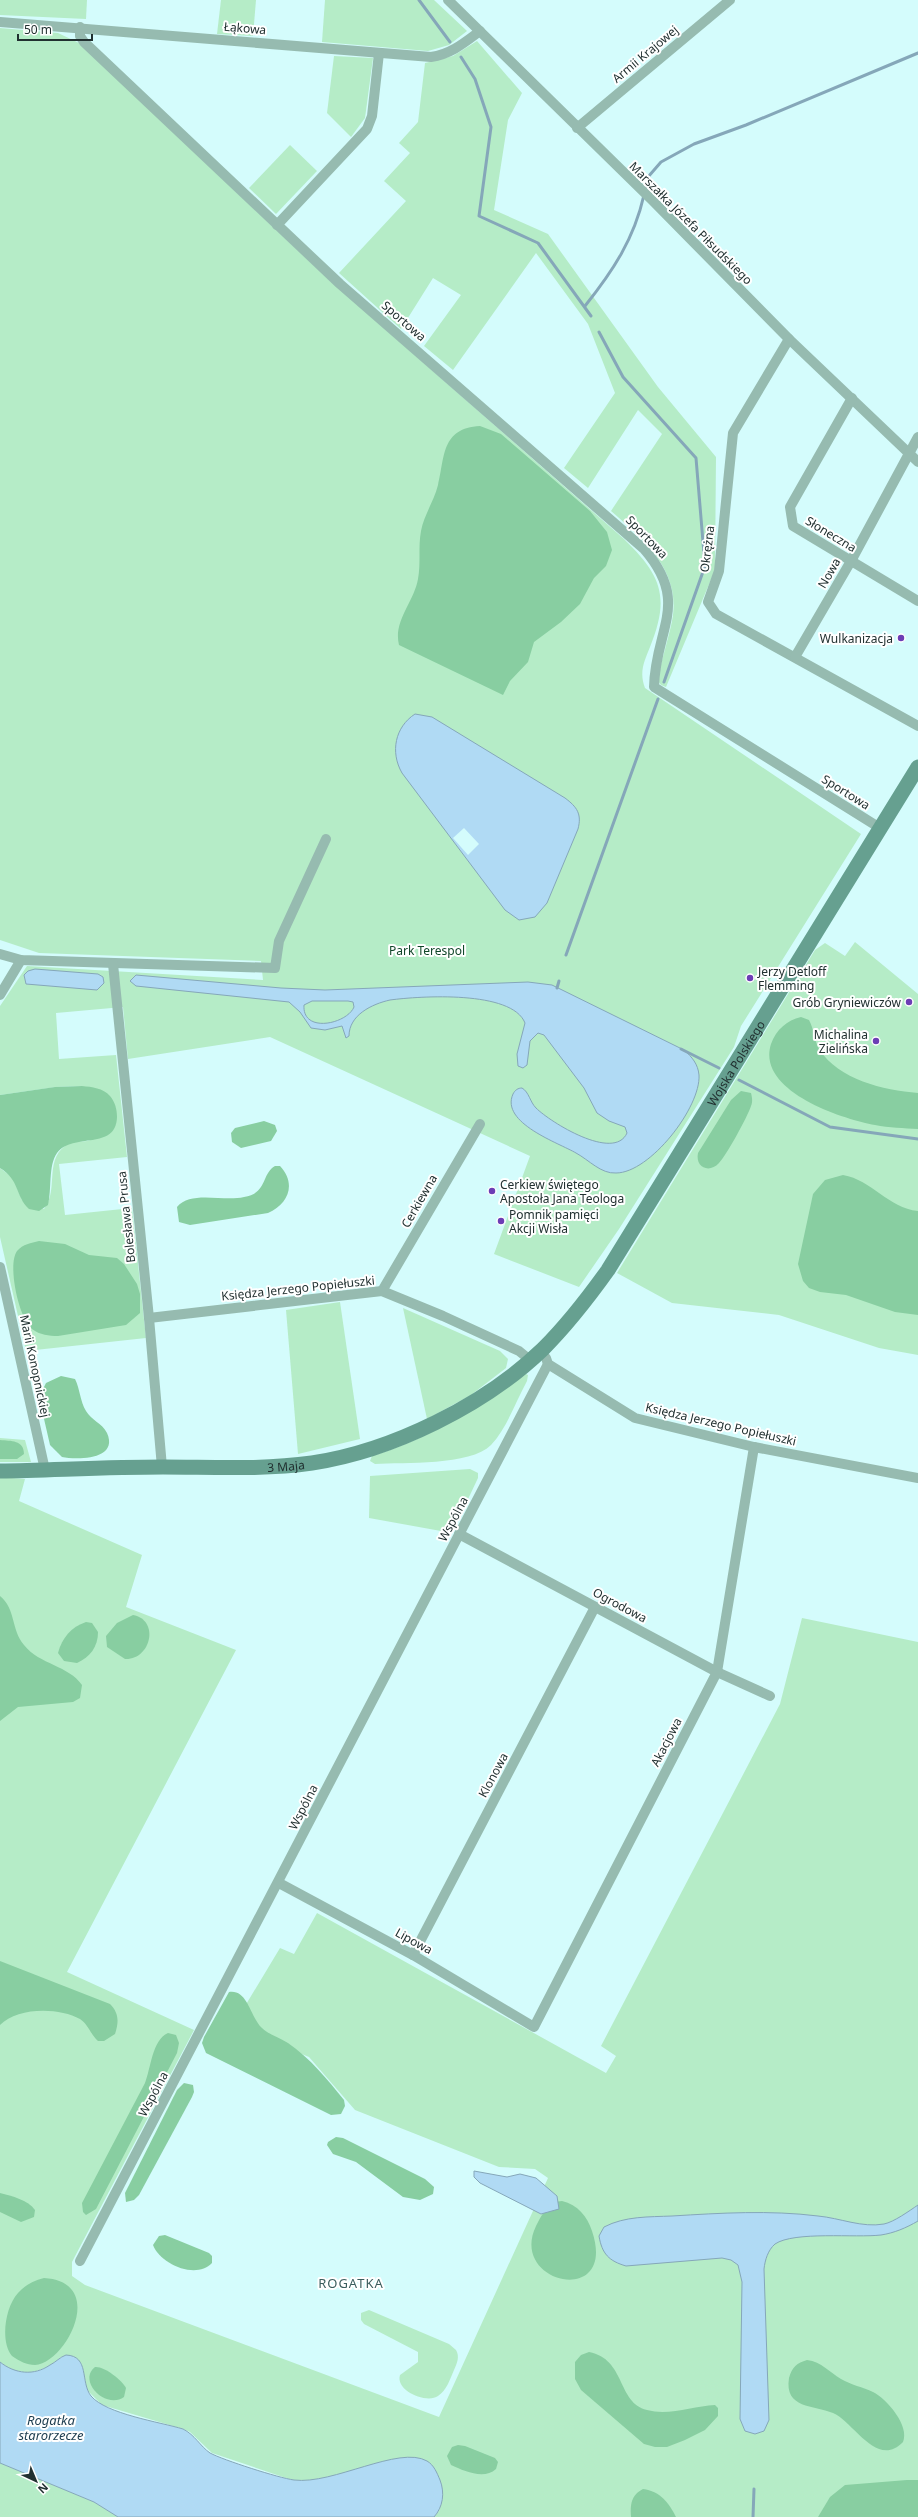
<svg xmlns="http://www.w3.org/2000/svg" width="918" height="2517" font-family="'Noto Sans',sans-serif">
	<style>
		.green { fill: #b5ecc7 }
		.forest { fill: #88cea1 }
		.water { fill: #b0daf4; stroke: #85a7b9; fill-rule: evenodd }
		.pier { fill: #d4fcfc }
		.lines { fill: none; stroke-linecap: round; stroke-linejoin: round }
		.stream { stroke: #85a7b9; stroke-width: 3 }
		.street { stroke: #96bbb0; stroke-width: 10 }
		.secondary { stroke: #66a090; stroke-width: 15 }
		.poi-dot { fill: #6c3db5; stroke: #fff; stroke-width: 1.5 }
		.labels { text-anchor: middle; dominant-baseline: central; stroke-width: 4; stroke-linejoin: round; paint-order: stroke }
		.street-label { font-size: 12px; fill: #213030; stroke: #fff }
		.poi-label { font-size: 12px; fill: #213030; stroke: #fff; text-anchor: end }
		.park-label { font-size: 12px; fill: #104629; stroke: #fff }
		.neighbourhood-label { font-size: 13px; letter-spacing: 1px; fill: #3b5e5e; stroke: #fff }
		.water-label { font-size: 13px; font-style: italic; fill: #1b3b4e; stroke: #fff }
	</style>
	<rect width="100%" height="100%" fill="#d4fcfc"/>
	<!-- green -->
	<g class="green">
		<polygon points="0,0 87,0 86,19 0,15"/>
		<polygon points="221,0 256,0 253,36 217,34"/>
		<polygon points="325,0 434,0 467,31 449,45 428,51 322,42"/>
		<path d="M0,28L58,33L79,43L328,279L624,539C662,576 670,597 650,647C644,662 639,672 645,688L861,834L741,1026L734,1047L619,1229L579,1287L494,1254L530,1156L270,1037L128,1059L123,1007L56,1013L59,1059L116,1055L127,1157L59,1164L65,1215L132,1208L146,1338L26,1351L0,1237V1168L13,1178L22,1200L44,1209C60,1189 42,1157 70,1143C76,1140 81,1142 87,1141C96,1139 105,1133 113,1130L116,1123V1108L82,1086L56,1087L0,1095V1006L27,966L263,980L261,961L39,953L0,940Z"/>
		<path d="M477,41L522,93L508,120L494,210L548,234L658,387L716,457L715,570L666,687L661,685L658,681C661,660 668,641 672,621C682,571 644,540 611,511L662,434L638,410L588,488L564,468L615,393L588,324L536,253L453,370L424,346L461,295L433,278L401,329L339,273L406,201L384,181L410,153L399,143L418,122L425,63L453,56Z"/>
		<polygon points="334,56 373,58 365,118 351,137 327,113"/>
		<polygon points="290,145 317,171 276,214 249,188"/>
		<polygon points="855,942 918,994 918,1355 879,1348 779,1315 672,1303 617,1273 815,950 825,943 845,956"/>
		<polygon points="340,1302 360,1439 298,1454 286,1310"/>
		<polygon points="403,1308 500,1351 508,1359 506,1368 471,1395 427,1419"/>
		<path d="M526,1374L528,1375L527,1381C516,1401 507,1428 491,1445C470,1466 404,1462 375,1464L370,1461L372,1456C430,1439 476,1408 526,1374Z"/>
		<polygon points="0,1438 25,1440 31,1462 0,1462"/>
		<polygon points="470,1469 478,1473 478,1478 452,1533 369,1518 370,1476"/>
		<path d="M0,1477L25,1479L19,1501L142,1555L126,1607L236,1650L67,1972L194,2030L72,2262V2276L85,2285L439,2417L548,2178L535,2169L499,2167L355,2110L309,2057L233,2026L280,1948L294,1954L317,1913L606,2073L616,2056L601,2046L780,1704L802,1618L918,1642V2517H434L440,2509L383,2461C354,2472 323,2483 292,2480L212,2453L190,2432L183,2429L102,2405L87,2390L81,2363L61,2357C43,2373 21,2379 0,2362Z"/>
		<path d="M369,2310L449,2344L456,2350C460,2357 457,2363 454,2370C450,2379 447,2390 438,2396C427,2404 395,2391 400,2375L418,2362V2352L364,2324L361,2320V2313Z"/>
		<polygon points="0,2463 94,2502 118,2517 0,2517"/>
	</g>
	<!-- forest -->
	<g class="forest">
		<path d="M480,426L501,434L590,511L607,532L612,550L606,566L594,578L580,604L561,622L534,642L528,662L510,681L503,695L399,645C393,621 414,602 418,579C421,563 418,547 421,531C424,515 434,501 438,485C445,457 441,428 480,426Z"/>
		<path d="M801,1017L809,1020C814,1029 814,1040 819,1049C839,1080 883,1090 918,1093V1129C904,1128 889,1128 875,1125C842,1119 756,1091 771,1044C776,1030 787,1020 801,1017Z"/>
		<path d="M82,1086C92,1087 103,1088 110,1096C115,1102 117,1109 117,1117C116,1151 73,1132 57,1153C48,1166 52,1189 48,1205L39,1211L29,1209C15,1196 20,1180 0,1168V1095L55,1087Z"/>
		<path d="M741,1091L751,1093C752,1097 753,1102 751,1106C748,1116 726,1156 719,1163C709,1174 695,1167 698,1153L731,1100Z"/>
		<polygon points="264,1121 275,1125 277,1131 271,1141 241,1148 232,1142 231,1133 235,1128"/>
		<path d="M275,1166H280C297,1184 288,1204 268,1213L190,1225L179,1222L177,1207C191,1190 223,1202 244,1197C268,1193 261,1174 275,1166Z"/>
		<path d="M843,1175C872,1180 888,1208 918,1211V1315L895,1312L846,1295L820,1292L809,1288L803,1281L798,1264L813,1194L825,1180Z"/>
		<path d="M39,1241L65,1244L89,1255L117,1258L124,1264L137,1284L140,1294V1313L126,1325L58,1336C49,1336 40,1335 32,1329C19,1319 7,1265 17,1251C23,1244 31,1243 39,1241Z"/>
		<path d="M61,1376L75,1379C80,1389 80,1401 86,1411C91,1420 102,1423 107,1433C119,1460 77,1460 62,1457L50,1445L39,1397L46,1383Z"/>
		<path d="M0,1440C11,1441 24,1440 24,1454L17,1459H0Z"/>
		<path d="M0,1596C16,1609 11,1630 24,1645C40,1665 68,1665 82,1685L80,1698L73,1702L18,1707L0,1721Z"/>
		<path d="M133,1615C160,1620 151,1660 125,1659L107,1647L106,1636L117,1623Z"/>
		<path d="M86,1622L92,1623L98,1632C98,1647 90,1657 77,1663L64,1661L58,1653C62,1638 71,1627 86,1622Z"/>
		<path d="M0,1961L110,2004C119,2013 119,2022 115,2034L104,2041H98C91,2035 88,2024 80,2019C59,2007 17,2007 0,2025Z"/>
		<path d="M229,1992C248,1989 250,2017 262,2028C269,2035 279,2037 288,2043C310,2058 328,2080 344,2100L345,2106L341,2114L331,2115L206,2053L202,2043L204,2037Z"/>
		<path d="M168,2033L176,2035L179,2043L177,2053L96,2209L86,2215L83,2212L82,2203L145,2083C151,2068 152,2040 168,2033Z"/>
		<polygon points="184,2083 193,2085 194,2092 192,2097 139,2195 134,2200 126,2202 125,2193 177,2090"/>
		<polygon points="336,2137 343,2138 425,2179 434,2187 433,2194 420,2200 403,2197 356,2162 333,2154 327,2145 328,2142"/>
		<path d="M0,2193C12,2196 28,2200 35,2210L34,2217L21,2222L0,2212Z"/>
		<path d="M562,2201C578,2205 587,2216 592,2231C618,2308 508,2284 536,2226C541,2216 545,2209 554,2202Z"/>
		<path d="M165,2235L209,2253L212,2256V2263C196,2280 160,2264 153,2245L159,2236Z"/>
		<path d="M44,2278C108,2282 66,2363 35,2365C27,2365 19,2361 12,2356C0,2342 5,2307 18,2293C25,2285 33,2281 44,2278Z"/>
		<path d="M589,2352C626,2359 617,2403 647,2410C669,2416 693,2406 715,2405L718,2408V2416L705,2430L685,2440L667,2447H655L644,2444L581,2390L575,2379V2362L581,2355Z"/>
		<path d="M807,2360C822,2362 829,2372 841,2379C851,2385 863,2387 873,2392C887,2399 910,2426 903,2442C877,2469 854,2422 833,2413C814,2405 784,2409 789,2378C792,2367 797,2363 807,2360Z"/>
		<path d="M95,2367C104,2366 122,2380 126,2388L124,2397C106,2410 77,2381 95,2367Z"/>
		<path d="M458,2445L465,2446L495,2458L498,2462L496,2469C484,2480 464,2471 451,2465L447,2456L452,2447Z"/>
		<polygon points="907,2480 918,2480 918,2517 818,2517 830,2497 845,2485"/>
		<path d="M643,2489C660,2491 669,2503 676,2517H631C630,2505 631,2495 643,2489Z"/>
	</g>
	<!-- water -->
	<g class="water">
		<path d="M415,714L432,717L565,798C577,807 582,814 578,829L547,903L535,917L519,920L505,910L402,773C390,752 395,727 415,714Z"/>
		<polygon points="35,969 98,974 103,977 104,983 97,990 26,984 24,975 28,971"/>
		<path d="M136,975L281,988L325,990L528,982L552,985L684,1050C692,1057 698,1064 699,1075C701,1107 650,1173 616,1173C601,1174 589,1160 576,1153C559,1143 500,1123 513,1094C515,1090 518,1088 522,1088C529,1092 530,1102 536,1108C550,1122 614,1162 627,1133L625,1127L609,1121L597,1113L584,1088L544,1035L538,1033L530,1041L527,1065L523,1068L518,1066L517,1054L525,1023C512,990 420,996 390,1000C372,1004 349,1015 349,1036L346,1038L342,1026L325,1030L311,1028L300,1012L289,1002L136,986L130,981ZM312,1001H348L353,1002L354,1007C347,1024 302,1034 304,1005Z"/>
		<polygon points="474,2171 507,2177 520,2174 536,2178 557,2196 559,2209 541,2214 480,2183 474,2177"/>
		<path d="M918,2205V2221C906,2228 894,2233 881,2235C856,2238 794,2231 775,2244C768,2250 765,2260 764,2269L769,2420L764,2431L755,2434L745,2431L740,2419L742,2282L738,2265L731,2260L722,2258L626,2266C609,2261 602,2254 599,2236L604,2227C625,2216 649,2217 672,2216C721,2213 770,2210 818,2216C840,2218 862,2228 884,2224C894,2222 909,2211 918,2205Z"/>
		<path d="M66,2355C90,2356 80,2382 91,2396C106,2414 160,2422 183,2429C195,2435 200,2446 210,2453C223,2460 279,2478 294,2480C333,2485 399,2445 427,2461C434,2465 437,2473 440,2480C445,2493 443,2507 434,2517H118L94,2502L0,2463V2362C15,2374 34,2376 50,2365C56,2362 60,2357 66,2355Z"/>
	</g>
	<!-- pier -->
	<polygon class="pier" points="464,828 479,844 468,855 453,838"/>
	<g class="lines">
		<!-- stream -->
		<g class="stream">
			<polyline points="419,0 450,42"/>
			<polyline points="461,57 475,79 491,127 479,216 538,243 591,316"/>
			<polyline points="645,190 648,177 661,162 694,144 746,125 918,53"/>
			<path d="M585,306C613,271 634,239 644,195"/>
			<polyline points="599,332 623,377 696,458 705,566 664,682"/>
			<polyline points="566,955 658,699"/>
			<polyline points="557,988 559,981"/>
			<polyline points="681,1049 719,1068"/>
			<polyline points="739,1080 830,1127 918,1139"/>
			<polyline points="753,2517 754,2489"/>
		</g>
		<!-- street -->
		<g class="street">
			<polyline points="448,0 652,200 789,339 918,462"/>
			<path d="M0,22L431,57C451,54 464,43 480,31"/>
			<path d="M80,27V36L84,42L340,284L644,549C691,603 655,629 654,687L880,828"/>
			<polyline points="577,128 730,0"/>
			<polyline points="277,225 367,129 372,116 379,53"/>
			<polyline points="789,339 733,433 719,571 708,602 716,614 918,726"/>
			<polyline points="852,398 790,507 793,526 918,601"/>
			<polyline points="795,657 851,561 918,437"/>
			<polyline points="0,954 21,960 275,968 279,941 326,839"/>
			<polyline points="113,964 149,1318 162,1467"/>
			<polyline points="0,995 21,960"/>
			<polyline points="0,1267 45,1470"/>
			<polyline points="382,1291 480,1124"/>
			<polyline points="149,1318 382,1291 443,1316 519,1351 530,1360"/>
			<polyline points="546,1358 548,1364 635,1418 754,1447 918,1478"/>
			<polyline points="459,1534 717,1672 770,1696"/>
			<polyline points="279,1883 413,1955 534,2027 717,1672 754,1447"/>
			<polyline points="413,1955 595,1607"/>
			<polyline points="80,2261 548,1364"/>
		</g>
		<!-- secondary -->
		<path class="secondary" id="s1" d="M0,1471C54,1470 109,1467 163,1467C212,1467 262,1470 312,1463C392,1451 485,1405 543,1349C567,1325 588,1298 608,1270L918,767"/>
	</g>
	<!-- markers -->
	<g class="poi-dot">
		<circle cx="901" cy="638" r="4"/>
		<circle cx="750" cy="978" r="4"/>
		<circle cx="909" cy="1002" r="4"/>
		<circle cx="876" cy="1041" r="4"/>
		<circle cx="492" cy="1191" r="4"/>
		<circle cx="501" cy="1221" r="4"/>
	</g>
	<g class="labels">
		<!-- street labels -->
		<g class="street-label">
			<text transform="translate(245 28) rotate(5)">Łąkowa</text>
			<text transform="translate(645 54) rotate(-40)">Armii Krajowej</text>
			<text transform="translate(691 223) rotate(45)">Marszałka Józefa Piłsudskiego</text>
			<text transform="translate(404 321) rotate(41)">Sportowa</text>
			<text transform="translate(831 534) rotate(31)">Słoneczna</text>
			<text transform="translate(647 537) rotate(46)">Sportowa</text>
			<text transform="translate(707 549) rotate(-83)">Okrężna</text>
			<text transform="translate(829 573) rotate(-60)">Nowa</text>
			<text transform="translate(846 792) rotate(32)">Sportowa</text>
			<text stroke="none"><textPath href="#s1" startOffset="919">Wojska Polskiego</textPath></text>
			<text transform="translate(419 1201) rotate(-60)">Cerkiewna</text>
			<text transform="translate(126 1217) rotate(-96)">Bolesława Prusa</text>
			<text transform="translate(298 1288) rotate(-6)">Księdza Jerzego Popiełuszki</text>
			<text transform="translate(35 1366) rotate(78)">Marii Konopnickiej</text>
			<text transform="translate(721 1424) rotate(13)">Księdza Jerzego Popiełuszki</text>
			<text stroke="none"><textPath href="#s1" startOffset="286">3 Maja</textPath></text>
			<text transform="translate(453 1519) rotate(-62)">Wspólna</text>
			<text transform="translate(620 1605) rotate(28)">Ogrodowa</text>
			<text transform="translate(666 1742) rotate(-63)">Akacjowa</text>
			<text transform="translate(493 1775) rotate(-62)">Klonowa</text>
			<text transform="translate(303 1807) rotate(-63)">Wspólna</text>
			<text transform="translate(414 1941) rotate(29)">Lipowa</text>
			<text transform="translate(153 2094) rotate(-62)">Wspólna</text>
		</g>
		<!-- poi labels -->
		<g class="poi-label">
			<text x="893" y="638">Wulkanizacja</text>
			<text x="758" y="971" text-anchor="start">Jerzy Detloff<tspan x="758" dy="14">Flemming</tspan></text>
			<text x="901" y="1002">Grób Gryniewiczów</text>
			<text x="868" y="1034">Michalina<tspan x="868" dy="14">Zielińska</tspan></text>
			<text x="500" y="1184" text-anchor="start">Cerkiew świętego<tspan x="500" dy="14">Apostoła Jana Teologa</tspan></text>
			<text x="509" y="1214" text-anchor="start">Pomnik pamięci<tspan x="509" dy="14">Akcji Wisła</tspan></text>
		</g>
		<!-- park labels -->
		<g class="park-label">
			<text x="427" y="950">Park Terespol</text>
		</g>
		<!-- neighbourhood labels -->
		<g class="neighbourhood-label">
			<text x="351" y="2283">ROGATKA</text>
		</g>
		<!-- water labels -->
		<g class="water-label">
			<text x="51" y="2420">Rogatka<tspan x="51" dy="15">starorzecze</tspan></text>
		</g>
	</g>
	<!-- north arrow -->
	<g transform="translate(36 2481) rotate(136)" stroke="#ffffff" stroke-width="3" paint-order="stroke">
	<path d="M0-3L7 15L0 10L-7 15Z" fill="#213030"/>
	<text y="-6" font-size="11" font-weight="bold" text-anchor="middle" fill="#213030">N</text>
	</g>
	<!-- scale -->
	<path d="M18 34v6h74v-6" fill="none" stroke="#213030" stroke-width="2"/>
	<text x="24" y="34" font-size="12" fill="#213030" stroke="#ffffff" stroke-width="3" paint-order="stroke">50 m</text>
</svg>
